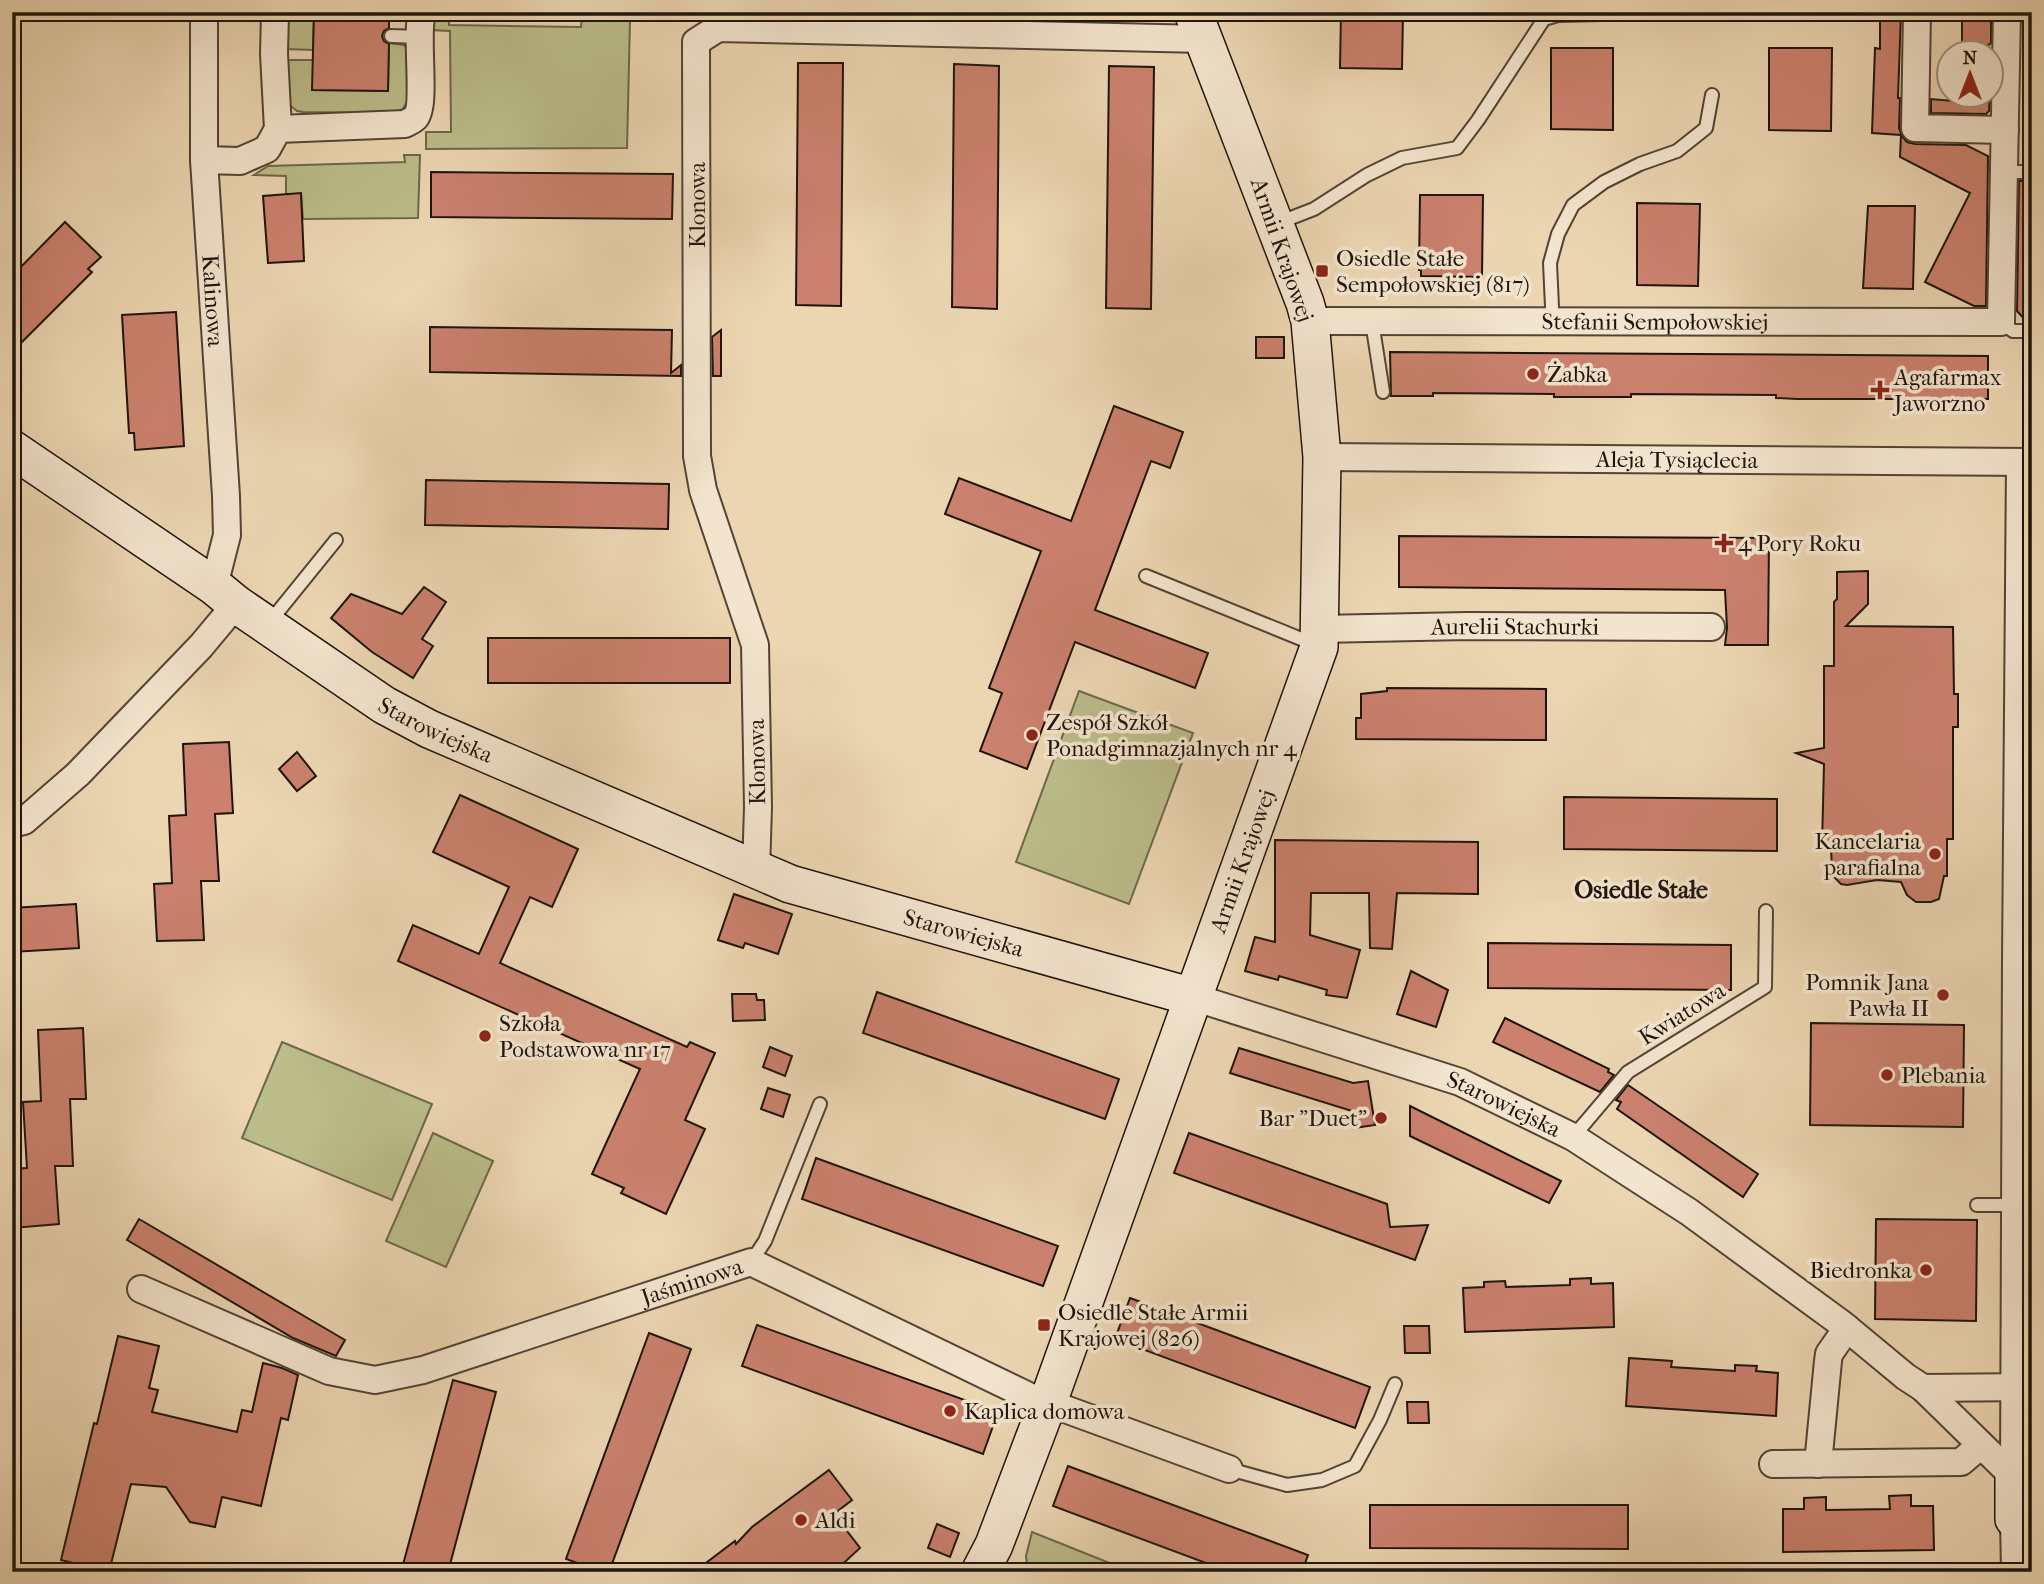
<svg xmlns="http://www.w3.org/2000/svg" width="2044" height="1584" font-family="'IM FELL French Canon',serif">
	<style>
		.green { fill: #bbbd8a; stroke: #6c684c; stroke-width: 2 }
		.building { fill: #cb816e; stroke: #1e140d; stroke-width: 2 }
		.lines { fill: none; stroke-linecap: round; stroke-linejoin: round }
		.lane-casing { stroke: #524436; stroke-width: 16 }
		.street-casing { stroke: #524436; stroke-width: 30 }
		.secondary-casing { stroke: #1e140d; stroke-width: 40 }
		.lane { stroke: #f3e4cd; stroke-width: 12 }
		.street { stroke: #f3e4cd; stroke-width: 26 }
		.secondary { stroke: #f3e4cd; stroke-width: 37 }
		.poi-dot { fill: #8f2418; stroke: #f3e4cd; stroke-width: 2.5 }
		.labels { text-anchor: middle; dominant-baseline: central; stroke-width: 7; stroke-linejoin: round; paint-order: stroke }
		.street-label { font-size: 23px; fill: #1e140d; stroke: #f3e4cd }
		.poi-label { font-size: 23px; fill: #1e140d; stroke: #f3e4cd; text-anchor: start }
		.neighbourhood-label { font-size: 24px; font-weight: bold; fill: #1e140d; stroke: #f3e4cd }
	</style>
	<rect width="100%" height="100%" fill="#ecd6b2"/>
	<filter id="stains"><feTurbulence type="fractalNoise" baseFrequency=".00286" numOctaves="4"/><feColorMatrix values="0 0 0 0 .2 0 0 0 0 .09 0 0 0 0 .02 0 0 0 .5 -.17"/></filter>
	<radialGradient id="worn" r=".72"><stop offset=".6" stop-color="#630" stop-opacity="0"/><stop offset="1" stop-color="#630" stop-opacity=".3"/></radialGradient>
	<!-- green -->
	<g class="green">
		<polygon points="285,12 314,12 313,50 284,49"/>
		<polygon points="434,12 449,12 449,25 581,27 582,12 607,12 630,21 627,148 426,149 426,132 451,132 450,31 430,30"/>
		<polygon points="389,43 404,45 408,49 407,102 402,110 389,113 303,112 297,111 287,103 284,60 313,60 313,90 388,91"/>
		<polygon points="404,155 420,155 418,218 303,219 301,194 286,194 286,176 254,175 268,166 405,162"/>
		<polygon points="1079,691 1193,733 1129,904 1016,862"/>
		<polygon points="282,1042 432,1104 392,1200 242,1138"/>
		<polygon points="433,1133 493,1161 446,1267 386,1241"/>
		<polygon points="1032,1532 1132,1572 1028,1572 1026,1556"/>
		<polygon points="1346,1565 1970,1569 1970,1572 1342,1572"/>
	</g>
	<!-- building -->
	<g class="building">
		<polygon points="314,12 389,12 389,28 384,31 382,36 384,41 389,44 388,91 312,90"/>
		<polygon points="1341,12 1403,12 1402,69 1340,68"/>
		<polygon points="1880,12 1901,12 1898,98 1900,98 1899,128 1902,136 1907,142 1915,144 1966,145 1988,156 1986,306 1974,306 1925,282 1970,193 1900,157 1901,135 1872,133 1875,48 1880,49"/>
		<polygon points="1962,15 1984,16 1991,22 1991,43 1985,48 1962,47"/>
		<polygon points="1551,48 1613,48 1613,130 1551,129"/>
		<polygon points="1769,48 1832,48 1831,131 1769,130"/>
		<polygon points="798,63 843,63 841,306 796,305"/>
		<polygon points="954,64 999,66 997,309 952,307"/>
		<polygon points="1109,66 1154,67 1151,309 1106,308"/>
		<polygon points="1953,94 1990,94 1989,111 1986,114 1931,113 1931,99 1953,101"/>
		<polygon points="431,172 673,174 672,219 431,217"/>
		<polygon points="2019,181 2032,181 2032,322 2027,322 2017,311"/>
		<polygon points="301,193 304,261 268,263 263,196"/>
		<polygon points="1420,195 1483,195 1482,277 1421,276 1421,270 1419,270"/>
		<polygon points="1637,203 1700,204 1698,286 1637,285"/>
		<polygon points="1868,206 1915,206 1913,289 1863,288"/>
		<polygon points="65,222 101,257 88,269 92,272 12,352 12,276"/>
		<polygon points="176,312 184,446 135,450 134,433 129,433 122,315"/>
		<polygon points="430,327 672,330 671,373 681,365 681,376 430,372"/>
		<polygon points="721,330 721,376 713,376 712,337"/>
		<rect x="1256" y="337" width="28" height="21"/>
		<polygon points="1390,352 1988,356 1988,399 1797,399 1776,398 1776,395 1631,394 1631,397 1554,397 1554,394 1433,393 1433,396 1391,396"/>
		<polygon points="1114,406 1183,432 1170,468 1151,461 1095,610 1208,653 1195,688 1075,642 1027,769 980,751 1002,693 989,688 1041,551 945,514 959,478 1071,521"/>
		<polygon points="426,480 669,484 668,529 425,525"/>
		<polygon points="1399,536 1769,538 1768,645 1725,645 1727,628 1725,590 1399,587"/>
		<polygon points="1868,571 1868,604 1846,626 1953,627 1954,694 1958,694 1958,727 1953,727 1953,839 1947,839 1947,876 1944,876 1939,899 1931,902 1916,902 1907,895 1901,882 1877,880 1847,885 1841,884 1835,878 1832,873 1831,846 1822,846 1824,764 1796,753 1824,748 1824,666 1834,666 1834,602 1837,599 1837,572"/>
		<polygon points="424,587 446,602 422,639 433,646 413,678 372,652 331,618 351,594 402,614"/>
		<rect x="488" y="638" width="242" height="45"/>
		<polygon points="1387,688 1546,689 1546,740 1356,739 1356,718 1361,718 1361,694 1387,691"/>
		<polygon points="229,742 233,813 215,814 219,881 201,881 204,940 157,941 154,884 172,883 169,816 186,815 183,744"/>
		<polygon points="297,752 316,776 297,791 279,769"/>
		<polygon points="460,795 578,849 552,907 530,897 500,963 687,1047 690,1042 715,1053 685,1120 705,1129 666,1214 621,1193 624,1188 592,1174 640,1069 398,961 413,925 479,954 509,887 433,852"/>
		<polygon points="1564,797 1777,799 1777,851 1564,849"/>
		<polygon points="1275,840 1478,842 1478,894 1397,893 1392,949 1370,948 1369,893 1311,893 1310,935 1360,950 1347,998 1326,995 1327,990 1279,976 1278,980 1245,971 1255,937 1275,942"/>
		<polygon points="734,894 792,914 778,954 745,943 743,948 718,940"/>
		<polygon points="76,904 79,948 12,952 12,908"/>
		<polygon points="1488,943 1731,945 1731,990 1488,988"/>
		<polygon points="1411,971 1448,990 1436,1027 1397,1014"/>
		<polygon points="877,992 1119,1079 1105,1119 863,1033"/>
		<polygon points="732,994 756,994 757,1000 764,1000 765,1020 733,1021"/>
		<polygon points="1505,1018 1609,1069 1608,1072 1614,1075 1600,1092 1493,1042"/>
		<polygon points="1811,1023 1964,1025 1963,1127 1810,1125"/>
		<polygon points="83,1028 86,1099 70,1099 73,1166 55,1166 59,1224 13,1228 12,1169 27,1168 23,1102 41,1101 38,1030"/>
		<polygon points="770,1047 792,1056 785,1076 763,1067"/>
		<polygon points="1239,1048 1353,1083 1368,1081 1375,1125 1354,1128 1352,1111 1230,1073"/>
		<polygon points="1628,1085 1758,1174 1743,1197 1617,1109 1621,1102 1616,1100"/>
		<polygon points="768,1088 790,1095 783,1117 761,1109"/>
		<polygon points="1410,1106 1561,1181 1549,1203 1410,1136"/>
		<polygon points="1189,1133 1387,1204 1390,1227 1428,1225 1415,1260 1174,1173"/>
		<polygon points="816,1158 1058,1246 1043,1286 802,1199"/>
		<polygon points="139,1219 345,1340 336,1356 293,1338 127,1240"/>
		<polygon points="1876,1219 1977,1220 1976,1321 1875,1319"/>
		<polygon points="1591,1278 1591,1284 1613,1283 1614,1327 1465,1332 1463,1288 1484,1287 1484,1282 1505,1281 1506,1287 1570,1285 1570,1279"/>
		<polygon points="1130,1298 1370,1387 1355,1428 1115,1339"/>
		<polygon points="757,1325 998,1412 983,1454 742,1366"/>
		<polygon points="1404,1326 1429,1326 1430,1353 1405,1353"/>
		<polygon points="649,1333 691,1349 609,1572 602,1572 566,1559"/>
		<polygon points="118,1336 159,1346 149,1388 158,1390 152,1412 237,1432 242,1410 252,1412 263,1363 282,1368 298,1375 288,1420 281,1418 261,1506 222,1497 215,1527 190,1522 166,1487 131,1484 109,1572 61,1560 94,1423 97,1424"/>
		<polygon points="1629,1358 1672,1361 1671,1367 1735,1371 1735,1365 1757,1366 1756,1371 1778,1373 1776,1416 1626,1406"/>
		<polygon points="453,1380 496,1392 448,1572 401,1572"/>
		<polygon points="1407,1402 1428,1402 1429,1423 1408,1423"/>
		<polygon points="1068,1466 1308,1555 1302,1572 1230,1572 1053,1506"/>
		<polygon points="829,1470 852,1500 834,1514 860,1548 834,1572 694,1572 735,1541 736,1544 752,1527"/>
		<polygon points="1911,1495 1911,1506 1933,1506 1934,1550 1783,1552 1783,1509 1804,1509 1804,1498 1826,1497 1826,1510 1890,1509 1889,1496"/>
		<polygon points="1370,1505 1628,1505 1628,1549 1370,1548"/>
		<polygon points="937,1524 959,1533 950,1557 928,1548"/>
	</g>
	<g class="lines">
		<defs>
			<g id="lane">
				<polyline points="391,36 419,37"/>
				<polyline points="2003,172 2032,172"/>
				<polyline points="1278,223 1314,209 1367,175 1402,158 1457,148 1478,120 1544,19 1558,15 1603,14"/>
				<polyline points="1372,322 1383,392"/>
				<polyline points="1550,322 1552,307 1550,263 1558,234 1573,205 1604,182 1640,164 1677,151 1706,128 1712,95"/>
				<polyline points="2001,322 2013,331 2032,331"/>
				<polyline points="1146,576 1316,645"/>
				<polyline points="268,624 336,540"/>
				<polyline points="1573,1137 1628,1072 1765,987 1766,911"/>
				<polyline points="1977,1205 2014,1205"/>
				<polyline points="751,1262 765,1241 820,1104"/>
				<polyline points="1229,1469 1287,1485 1322,1480 1355,1466 1380,1420 1395,1384"/>
			</g>
			<g id="street">
				<path id="s1" d="M204,12V160L226,496L227,535L214,586"/>
				<polyline points="275,12 274,54 278,129"/>
				<polyline points="1917,12 1915,128 2005,130"/>
				<path d="M204,160L240,161L267,149L278,129L405,124C408,122 412,121 415,118C427,106 415,35 422,12"/>
				<path id="s2" d="M1310,321L2001,322L2007,12"/>
				<path id="s3" d="M1322,457L2032,462"/>
				<path id="s4" d="M1319,629L1467,626L1711,627"/>
				<polyline points="12,824 24,821 78,774 201,646 236,604"/>
				<polyline points="756,871 758,807 755,645 703,490 697,456 696,42 718,28 1204,39"/>
				<path id="s5" d="M1193,997L1460,1082L1573,1137L1689,1212L1842,1324L1906,1377L1923,1388L2014,1477"/>
				<path id="s6" d="M141,1289L329,1371L375,1380L423,1370L751,1262L1047,1405L1065,1409L1229,1469"/>
				<polyline points="1923,1388 2032,1387"/>
				<polyline points="1773,1464 1961,1462 1981,1445"/>
				<polyline points="1818,1464 1828,1361 1829,1354 1847,1328"/>
				<polyline points="2014,1477 2016,961 2020,462"/>
				<polyline points="2014,1519 2015,1572"/>
			</g>
			<g id="secondary">
				<path id="s7" d="M12,449L214,586L236,604L384,705L429,729L790,884L1193,997"/>
				<polyline points="2014,1477 2014,1519"/>
				<path id="s8" d="M980,1572L994,1545L1047,1405L1319,647L1322,457L1310,321L1305,303L1193,12"/>
			</g>
		</defs>
		<!-- lane casing -->
		<use href="#lane" class="lane-casing"/>
		<!-- street casing -->
		<use href="#street" class="street-casing"/>
		<!-- secondary casing -->
		<use href="#secondary" class="secondary-casing"/>
		<!-- lane -->
		<use href="#lane" class="lane"/>
		<!-- street -->
		<use href="#street" class="street"/>
		<!-- secondary -->
		<use href="#secondary" class="secondary"/>
	</g>
	<!-- markers -->
	<g class="poi-dot">
		<rect x="1315" y="264" width="14" height="14" rx="3.5"/>
		<circle cx="1533" cy="374" r="7"/>
		<path d="M1876.5 379.5h7v7h7v7h-7v7h-7v-7h-7v-7h7z"/>
		<path d="M1720.5 532.5h7v7h7v7h-7v7h-7v-7h-7v-7h7z"/>
		<circle cx="1032" cy="735" r="7"/>
		<circle cx="1935" cy="854" r="7"/>
		<circle cx="1943" cy="995" r="7"/>
		<circle cx="485" cy="1036" r="7"/>
		<circle cx="1887" cy="1075" r="7"/>
		<circle cx="1381" cy="1118" r="7"/>
		<circle cx="1926" cy="1270" r="7"/>
		<rect x="1037" y="1318" width="14" height="14" rx="3.5"/>
		<circle cx="950" cy="1411" r="7"/>
		<circle cx="801" cy="1520" r="7"/>
	</g>
	<g class="labels">
		<!-- street labels -->
		<g class="street-label">
			<text transform="translate(697 205) rotate(-90)">Klonowa</text>
			<text transform="translate(1282 250) rotate(71)">Armii Krajowej</text>
			<text stroke="none"><textPath href="#s1" startOffset="289">Kalinowa</textPath></text>
			<text stroke="none"><textPath href="#s2" startOffset="345">Stefanii Sempołowskiej</textPath></text>
			<text stroke="none"><textPath href="#s3" startOffset="355">Aleja Tysiąclecia</textPath></text>
			<text stroke="none"><textPath href="#s4" startOffset="196">Aurelii Stachurki</textPath></text>
			<text stroke="none"><textPath href="#s7" startOffset="509">Starowiejska</textPath></text>
			<text transform="translate(757 762) rotate(-91)">Klonowa</text>
			<text stroke="none"><textPath href="#s8" startOffset="758">Armii Krajowej</textPath></text>
			<text stroke="none"><textPath href="#s7" startOffset="1076">Starowiejska</textPath></text>
			<text transform="translate(1682 1014) rotate(-32)">Kwiatowa</text>
			<text stroke="none"><textPath href="#s5" startOffset="329">Starowiejska</textPath></text>
			<text stroke="none"><textPath href="#s6" startOffset="584">Jaśminowa</textPath></text>
		</g>
		<!-- poi labels -->
		<g class="poi-label">
			<text x="1336" y="258">Osiedle Stałe<tspan x="1336" dy="26">Sempołowskiej (817)</tspan></text>
			<text x="1547" y="374">Żabka</text>
			<text x="1894" y="377">Agafarmax<tspan x="1894" dy="26">Jaworzno</tspan></text>
			<text x="1738" y="543">4 Pory Roku</text>
			<text x="1046" y="722">Zespół Szkół<tspan x="1046" dy="26">Ponadgimnazjalnych nr 4</tspan></text>
			<text x="1921" y="841" text-anchor="end">Kancelaria<tspan x="1921" dy="26">parafialna</tspan></text>
			<text x="1929" y="982" text-anchor="end">Pomnik Jana<tspan x="1929" dy="26">Pawła II</tspan></text>
			<text x="499" y="1023">Szkoła<tspan x="499" dy="26">Podstawowa nr 17</tspan></text>
			<text x="1901" y="1075">Plebania</text>
			<text x="1367" y="1118" text-anchor="end">Bar "Duet"</text>
			<text x="1912" y="1270" text-anchor="end">Biedronka</text>
			<text x="1058" y="1312">Osiedle Stałe Armii<tspan x="1058" dy="26">Krajowej (826)</tspan></text>
			<text x="964" y="1411">Kaplica domowa</text>
			<text x="815" y="1520">Aldi</text>
		</g>
		<!-- neighbourhood labels -->
		<g class="neighbourhood-label">
			<text x="1641" y="890">Osiedle Stałe</text>
		</g>
	</g>
	<!-- margin -->
	<rect width="2044" height="1584" fill="none" stroke="#ecd6b2" stroke-width="42"/>
	<rect x="14" y="14" width="2016" height="1556" fill="none" stroke="#1e140d" stroke-width="3.5"/>
	<rect x="21" y="21" width="2002" height="1542" fill="none" stroke="#1e140d" stroke-width="2"/>
	<!-- north arrow -->
	<g transform="translate(1970 74)"><circle r="33" fill="#f3e4cd" stroke="#9e9180" stroke-width="2"/>
	<path d="M0-5L12 26L0 18L-12 26Z" fill="#8f2418"/>
	<text y="-10" font-size="19" font-weight="bold" text-anchor="middle" fill="#1e140d">N</text>
	</g>
	<rect width="100%" height="100%" filter="url(#stains)"/>
	<rect width="100%" height="100%" fill="url(#worn)"/>
</svg>
